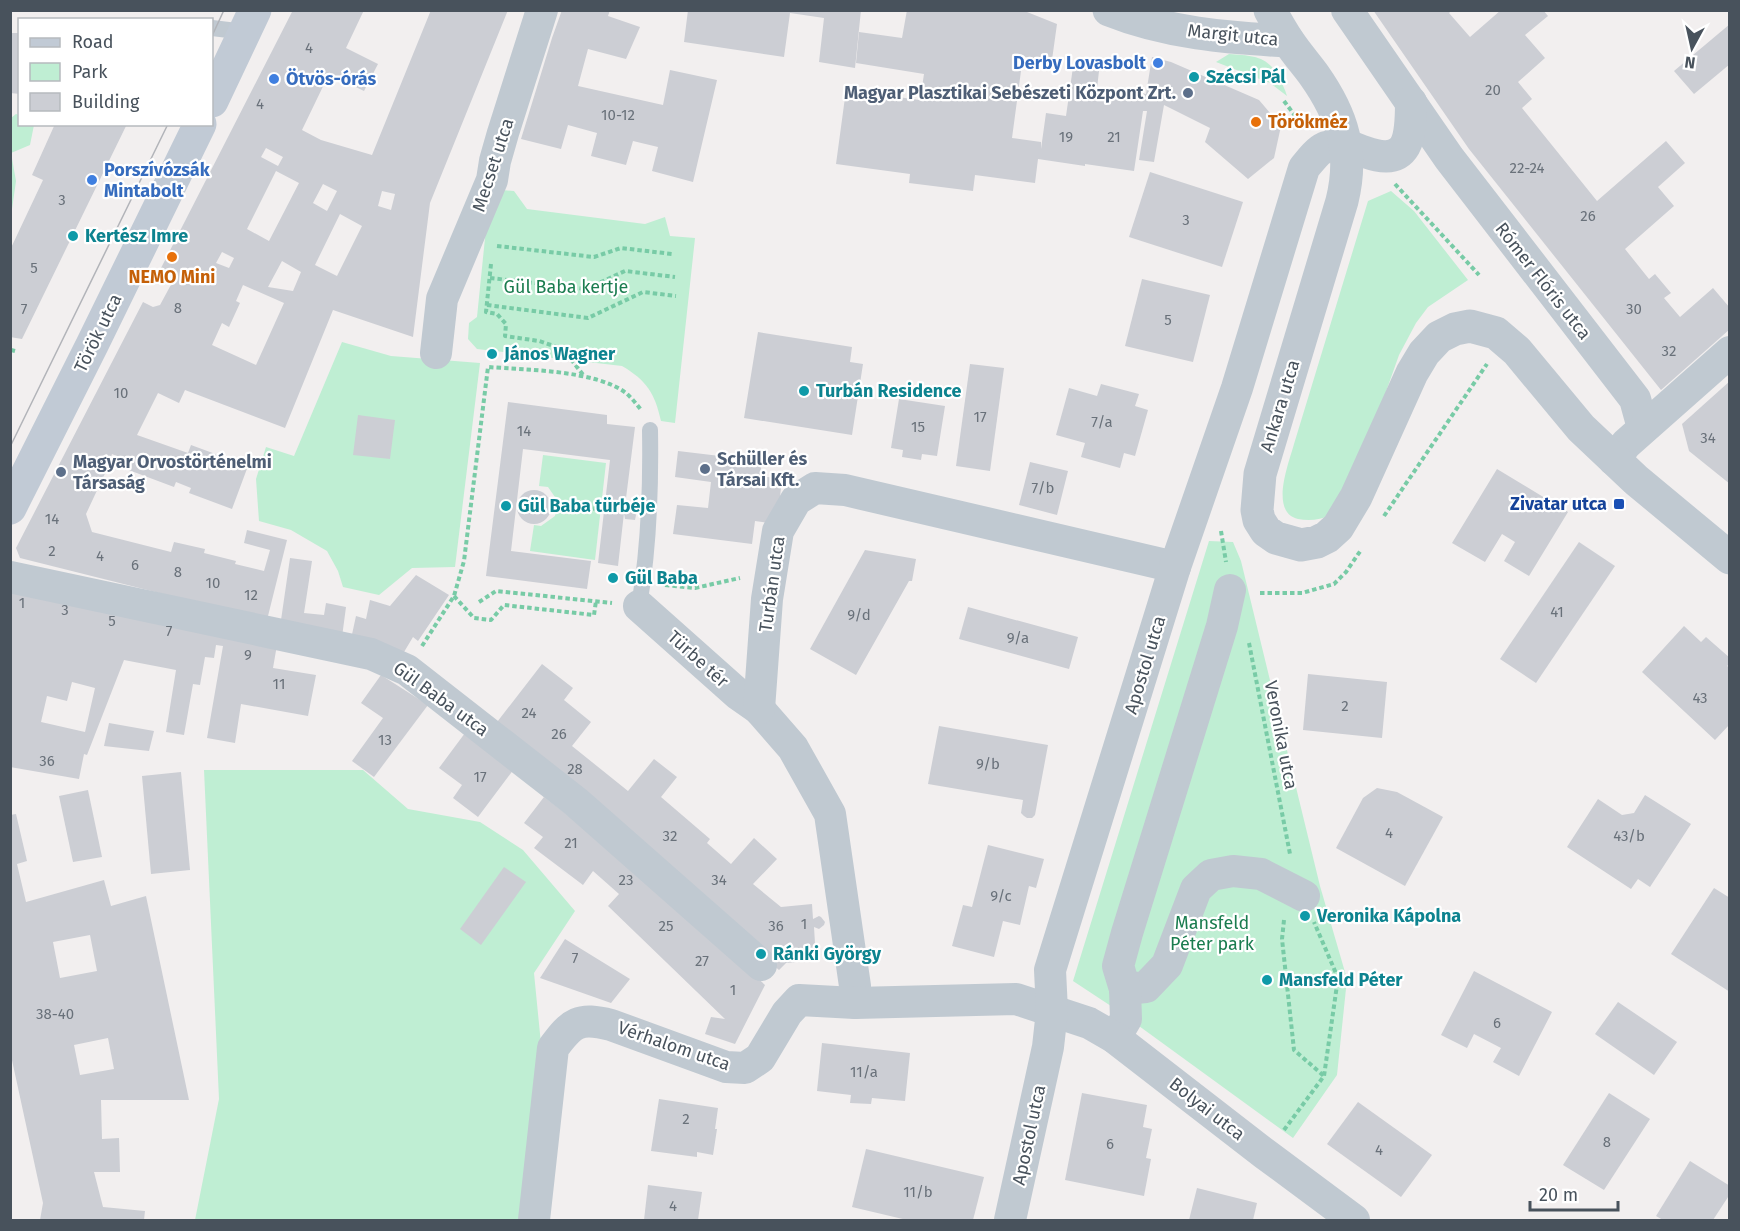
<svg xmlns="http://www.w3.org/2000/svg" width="1740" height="1231" font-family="'Fira Sans',sans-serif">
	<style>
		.green { fill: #bfeed3 }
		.building { fill: #ccced4; fill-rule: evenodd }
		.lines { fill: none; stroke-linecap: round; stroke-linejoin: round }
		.path { stroke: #78cba6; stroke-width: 4; stroke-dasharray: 4.5 3; stroke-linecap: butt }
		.service { stroke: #c0c9d1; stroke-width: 16 }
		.minor { stroke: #c0c9d1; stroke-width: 32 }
		.tertiary { stroke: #c0c9d1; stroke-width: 33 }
		.secondary { stroke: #c1cad5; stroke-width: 33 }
		.tram { stroke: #b2b4b9; stroke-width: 1.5 }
		.shop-dot { fill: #3f7fe0; stroke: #fff; stroke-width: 2 }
		.culture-dot { fill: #0f9aa8; stroke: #fff; stroke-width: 2 }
		.service-dot { fill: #5c6f8a; stroke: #fff; stroke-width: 2 }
		.food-dot { fill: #e8710a; stroke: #fff; stroke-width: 2 }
		.transit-dot { fill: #1a4fb4; stroke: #fff; stroke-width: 2 }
		.labels { text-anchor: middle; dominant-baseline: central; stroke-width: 4.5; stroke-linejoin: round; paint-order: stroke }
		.number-label { font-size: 15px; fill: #69717a }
		.street-label { font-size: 18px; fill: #48525c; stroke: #fff }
		.shop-label { font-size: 18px; font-weight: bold; fill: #366cbe; stroke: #fff; text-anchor: start }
		.culture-label { font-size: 18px; font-weight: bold; fill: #0d838f; stroke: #fff; text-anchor: start }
		.service-label { font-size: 18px; font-weight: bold; fill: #4e5e75; stroke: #fff; text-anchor: start }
		.food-label { font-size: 18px; font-weight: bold; fill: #c56008; stroke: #fff; text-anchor: start }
		.park-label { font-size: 18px; fill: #1a7c4f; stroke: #fff }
		.transit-label { font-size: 18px; font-weight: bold; fill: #164399; stroke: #fff; text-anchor: end }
	</style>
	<rect width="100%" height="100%" fill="#f2efef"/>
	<!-- green -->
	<g class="green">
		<path d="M1229,54C1252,56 1267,55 1279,77C1282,84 1285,89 1287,96L1270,83L1216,62Z"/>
		<polygon points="16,114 19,115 20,124 34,125 30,145 11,153 16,181 11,216 11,118"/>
		<path d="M490,189L514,191L527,209L645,224L665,217L670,236L695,238L675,423L661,421C655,393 646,380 622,366L477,349L468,339L469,323L477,317Z"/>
		<path d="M1391,191L1414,211L1468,280L1428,307L1416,323L1399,355L1361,462L1330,515C1321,520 1309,521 1298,519C1269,512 1289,463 1294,444L1368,201Z"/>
		<polygon points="342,342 391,356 480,363 455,567 412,568 379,595 343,587 338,571 327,551 291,530 259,521 256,479 266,447 294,456"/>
		<polygon points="543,455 606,463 595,560 530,551 534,525 541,526 555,516 557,500 548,487 539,486"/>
		<polygon points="1209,541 1233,542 1241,561 1320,886 1347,979 1337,1075 1293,1138 1117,1010 1073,981"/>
		<polygon points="204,770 363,770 408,809 480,822 523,850 575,911 534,973 541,1044 521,1220 195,1220 219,1099"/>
	</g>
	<!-- building -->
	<g class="building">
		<path d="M293,10H364L346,48L378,64L364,91L329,74L302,130L321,140L372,155L431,10H508L430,203L413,337L333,310L285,428L185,390L179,403L158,393L137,435L188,453L191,445L248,466L232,509L189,493L191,488L176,482L174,487L118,466L121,458L112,454L108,467L86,514L92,532L171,552L174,542L205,549L204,553L236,561L235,564L264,571L270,550L244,543L247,530L287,540L267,620L20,558L16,548L143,302L153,307L160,305L173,281L171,273L161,268ZM266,148L283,157L278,166L261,157ZM276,171L299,183L269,241L247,229ZM323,184L337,191L327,211L313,203ZM382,191L395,194L391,210L378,206ZM340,214L362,226L337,276L315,265ZM222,252L234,258L229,268L216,263ZM282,261L301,272L293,291L268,287ZM243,285L284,303L256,365L212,345L222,323L229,327L240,303L236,301Z"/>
		<polygon points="562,10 610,10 608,16 640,27 626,59 588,49 578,86 663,105 670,70 717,80 693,182 652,171 658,147 633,141 626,165 591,156 597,133 568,125 561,149 521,139 552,38"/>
		<polygon points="688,10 861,10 855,68 819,62 824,18 790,13 784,57 684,42"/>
		<polygon points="907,10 1022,10 1057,24 1051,67 1023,56 1012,138 1041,142 1041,149 1046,113 1066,116 1073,67 1099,71 1096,97 1115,100 1117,90 1146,94 1152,57 1171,62 1259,100 1281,126 1274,158 1248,179 1205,142 1210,128 1164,105 1154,162 1139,160 1147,111 1143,111 1134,171 1085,164 1085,166 1038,159 1035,183 975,175 973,191 909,183 910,174 836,164 846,90 920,100 924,74 856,63 859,32 902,38"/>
		<polygon points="1373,10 1452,10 1449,13 1470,37 1501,10 1543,10 1548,16 1525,35 1545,58 1518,82 1532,99 1522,108 1597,201 1666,141 1685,163 1658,187 1674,206 1625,249 1649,279 1655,274 1671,293 1664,298 1680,317 1713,288 1730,308 1730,329 1661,390 1469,149"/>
		<polygon points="1730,24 1730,64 1694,94 1674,71"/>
		<polygon points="10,33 20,33 20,94 10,93"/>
		<polygon points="55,124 127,124 22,339 10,337 10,250 43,180 32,175"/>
		<polygon points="1150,172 1243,202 1222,267 1129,237"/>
		<polygon points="1142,279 1210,295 1193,362 1125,346"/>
		<polygon points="758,332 852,347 850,362 863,364 852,435 744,418"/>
		<polygon points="970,364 1004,368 990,471 956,466"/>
		<polygon points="1730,381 1730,484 1689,451 1682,424"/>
		<polygon points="1101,384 1139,394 1135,406 1148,410 1135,456 1124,453 1120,468 1081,457 1085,443 1056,435 1069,388 1097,396"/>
		<polygon points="899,399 945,406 937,456 922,454 921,460 902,457 903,450 891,448"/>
		<polygon points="508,402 607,415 607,424 635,427 625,506 637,508 636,515 635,520 625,519 624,513 618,566 598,563 610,460 523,449 511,551 591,561 587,589 486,576"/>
		<polygon points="358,415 395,420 390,459 353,455"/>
		<polygon points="678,451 762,461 760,476 782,479 777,524 755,521 752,544 673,534 677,505 708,508 711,482 675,477"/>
		<polygon points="1030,462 1068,471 1057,515 1019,505"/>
		<polygon points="1497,469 1568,512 1529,576 1504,561 1515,542 1502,534 1485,562 1452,543"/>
		<circle cx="534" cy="507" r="17"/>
		<polygon points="1579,542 1615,566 1536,683 1500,659"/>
		<polygon points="865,550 916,559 912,581 909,581 856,675 810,649"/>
		<polygon points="290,558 312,561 304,613 324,615 326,603 346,607 342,637 280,627"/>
		<polygon points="416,575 449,595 418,641 413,637 404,652 351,639 356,616 366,619 370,600 390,606"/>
		<path d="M10,587L278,639L273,668L316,675L308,716L241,704L235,743L207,738L223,646L216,645L214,658L205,657L200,685L193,684L184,735L166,732L176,670L124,660L87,755L84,754L79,779L10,767ZM72,682L95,688L85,732L41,722L47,696L67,701Z"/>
		<polygon points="968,607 1078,637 1069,669 959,639"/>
		<polygon points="1684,626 1701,642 1706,637 1730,658 1730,663 1727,666 1730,668 1730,724 1715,740 1642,672"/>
		<polygon points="542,664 573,688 564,700 591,722 572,746 628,791 654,759 677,777 661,797 710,839 707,843 731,864 754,838 777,859 753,884 781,907 812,904 813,919 819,916 821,917 825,922 824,925 819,929 814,927 816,960 786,963 779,970 494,726"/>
		<polygon points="1308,674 1387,682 1382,738 1303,730"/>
		<polygon points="381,675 428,705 374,777 352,761 383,718 361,703"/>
		<polygon points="109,723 154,731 149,751 104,746"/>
		<polygon points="939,726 1048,745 1035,815 1032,818 1027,818 1024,816 1021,813 1023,800 928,784"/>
		<polygon points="465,733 514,769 478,817 453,798 462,785 439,768"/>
		<polygon points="181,772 190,870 151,874 142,776"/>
		<polygon points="1377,788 1397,792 1443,817 1405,886 1336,848 1363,798"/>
		<polygon points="88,790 102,857 73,862 59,796"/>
		<polygon points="1645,795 1691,824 1650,887 1638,879 1631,889 1567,847 1598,799 1622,815 1634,813"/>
		<polygon points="544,797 611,848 705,928 765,985 735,1044 705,1034 711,1017 725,1019 608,906 619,894 593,871 583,885 534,848 543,837 524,823"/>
		<path d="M16,814L27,861L17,864L26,902L104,880L111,906L146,896L189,1100H101L102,1139L119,1138L120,1172H94L103,1207L145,1211L144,1220H40L43,1203L10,1051V815ZM90,935L97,971L60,978L53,942ZM108,1038L114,1069L80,1075L74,1045Z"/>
		<polygon points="988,845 1044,859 1036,888 1029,886 1020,925 1003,921 994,957 952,946 963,905 972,907"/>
		<polygon points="504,867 526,882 481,945 460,929"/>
		<polygon points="1714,888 1730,898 1730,992 1671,954"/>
		<polygon points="565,939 630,979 611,1003 540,978"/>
		<polygon points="1474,971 1552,1012 1519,1076 1493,1062 1501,1048 1474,1034 1467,1048 1441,1035"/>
		<polygon points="1618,1002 1677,1042 1654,1075 1595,1034"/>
		<polygon points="822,1043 910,1053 905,1101 872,1098 871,1104 850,1103 851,1095 817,1091"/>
		<polygon points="1082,1093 1147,1105 1143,1127 1152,1129 1146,1158 1151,1159 1144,1196 1065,1180"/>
		<polygon points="1609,1093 1650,1119 1604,1190 1563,1165"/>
		<polygon points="659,1099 718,1108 715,1129 717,1129 713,1155 697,1152 697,1157 651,1151"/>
		<polygon points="1358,1102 1432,1155 1401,1197 1327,1144"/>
		<polygon points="866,1149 984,1177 973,1220 907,1220 852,1207"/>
		<polygon points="1690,1161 1730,1186 1730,1194 1713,1220 1663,1220 1656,1216"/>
		<polygon points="648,1185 702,1192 698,1220 644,1220"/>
		<polygon points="1197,1188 1257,1203 1253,1220 1189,1220"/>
	</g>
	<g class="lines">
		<!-- path -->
		<g class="path">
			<polyline points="1284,101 1296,117"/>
			<polyline points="1395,184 1479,275"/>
			<polyline points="497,246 594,257 621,248 672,254"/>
			<polyline points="491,264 486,312 497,314 506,324 505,336 539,341 563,349 584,376"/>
			<polyline points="490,278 586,289 625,271 675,277"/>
			<polyline points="487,305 588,318 643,292 676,296"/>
			<polyline points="11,350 15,351"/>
			<polyline points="571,505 602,510"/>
			<polyline points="1384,516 1487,364"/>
			<polyline points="1221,531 1226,562"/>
			<polyline points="665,585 695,588 740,578"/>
			<polyline points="1260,593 1302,593 1334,584 1346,572 1361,550"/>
			<polyline points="454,596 474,618 491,620 504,605 594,615 596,601"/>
			<polyline points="479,602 496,591 612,603"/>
			<polyline points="1249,643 1290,854"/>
			<path d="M422,646L454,596L464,561L488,367C527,370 595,370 626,393C632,398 637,405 642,411"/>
			<polyline points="1284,920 1282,939 1294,1050 1324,1076"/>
			<polyline points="1284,1130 1324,1076 1338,978 1314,922"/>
		</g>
		<!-- service -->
		<g class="service">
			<polyline points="212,28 245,32"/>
			<path d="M639,606C649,548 651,489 650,430"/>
		</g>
		<!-- minor -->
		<g class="minor">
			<polyline points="1347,10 1449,158 1635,399 1643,428"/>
			<polyline points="436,353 442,299 492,180 495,161 503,133 542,10"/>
			<polyline points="1614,460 1626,444 1730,352"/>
			<polyline points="10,577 371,654 407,670 576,802 761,965"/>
			<polyline points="639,606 739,695 759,709 793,748 830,814 855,986 855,1003"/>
			<polyline points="759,709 767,599 778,531 796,500 815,488 845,490 1175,567"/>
			<polyline points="1125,989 1146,987 1167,965 1196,889 1211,875 1233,871 1261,874 1304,896"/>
			<polyline points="1115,1038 1126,1019 1125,989 1118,966 1127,933 1222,626 1230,590"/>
			<path d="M534,1220L553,1048C572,1022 579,1017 611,1025L726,1067L745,1068L760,1058L787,1013L799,1000L855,1003L1016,999L1089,1023L1115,1038L1265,1154L1354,1220"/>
			<path d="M1010,1220L1048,1047L1052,1011L1050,970L1175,567L1237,388L1304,168C1309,162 1317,151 1324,148C1327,146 1330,147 1333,146C1350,144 1350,147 1365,152C1410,168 1411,136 1411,102"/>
		</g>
		<!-- tertiary -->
		<g class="tertiary">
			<path d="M1109,10C1166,33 1228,38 1288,41"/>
			<path d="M1270,10C1276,21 1282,32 1289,42C1297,54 1306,64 1314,75C1343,116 1354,152 1342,201L1260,474L1257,510L1259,520L1266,531L1276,538L1301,545L1317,542L1327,537L1338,527L1356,497L1412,373L1424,353L1439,337L1455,329L1470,326L1496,333L1517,351L1581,428L1636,480L1730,558"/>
		</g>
		<!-- secondary -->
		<g class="secondary">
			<polyline points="212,101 255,10"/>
			<polyline points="10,508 92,345 200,124"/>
		</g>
		<!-- tram -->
		<g class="tram">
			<polyline points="212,36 224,10"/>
			<polyline points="10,447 168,124"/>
		</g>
	</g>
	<!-- markers -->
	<g class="shop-dot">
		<circle cx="1158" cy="63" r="6"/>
		<circle cx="274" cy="79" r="6"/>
		<circle cx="92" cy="180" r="6"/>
	</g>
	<g class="culture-dot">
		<circle cx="1194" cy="77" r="6"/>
		<circle cx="73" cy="236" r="6"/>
		<circle cx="492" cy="354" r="6"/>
		<circle cx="804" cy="391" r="6"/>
		<circle cx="506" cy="506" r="6"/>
		<circle cx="613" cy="578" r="6"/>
		<circle cx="1305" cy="916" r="6"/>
		<circle cx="761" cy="954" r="6"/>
		<circle cx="1267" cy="980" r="6"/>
	</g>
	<g class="service-dot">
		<circle cx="1188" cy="93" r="6"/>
		<circle cx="705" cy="469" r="6"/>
		<circle cx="61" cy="472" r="6"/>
	</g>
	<g class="food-dot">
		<circle cx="1256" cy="122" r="6"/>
		<circle cx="172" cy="257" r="6"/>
	</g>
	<rect class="transit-dot" x="1613" y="498" width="12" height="12" rx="3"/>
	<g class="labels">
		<!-- number labels -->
		<g class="number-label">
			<text x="309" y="48">4</text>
			<text x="1493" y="90">20</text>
			<text x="260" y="104">4</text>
			<text x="618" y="115">10-12</text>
			<text x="1066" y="137">19</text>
			<text x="1114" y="137">21</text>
			<text x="1527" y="168">22-24</text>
			<text x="62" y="200">3</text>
			<text x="1588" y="216">26</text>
			<text x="1186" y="220">3</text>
			<text x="34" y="268">5</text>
			<text x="178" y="308">8</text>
			<text x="24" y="309">7</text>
			<text x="1634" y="309">30</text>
			<text x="1168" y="320">5</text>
			<text x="1669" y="351">32</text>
			<text x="121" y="393">10</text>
			<text x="980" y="417">17</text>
			<text x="1102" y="422">7/a</text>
			<text x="918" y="427">15</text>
			<text x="524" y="431">14</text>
			<text x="1708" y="438">34</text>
			<text x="1043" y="488">7/b</text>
			<text x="52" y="519">14</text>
			<text x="52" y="551">2</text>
			<text x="100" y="556">4</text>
			<text x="135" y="565">6</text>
			<text x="178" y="572">8</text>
			<text x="213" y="583">10</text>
			<text x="251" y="595">12</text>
			<text x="22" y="603">1</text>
			<text x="65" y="610">3</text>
			<text x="1557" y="612">41</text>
			<text x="859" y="615">9/d</text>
			<text x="112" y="621">5</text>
			<text x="169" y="631">7</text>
			<text x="1018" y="638">9/a</text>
			<text x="248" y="655">9</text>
			<text x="279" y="684">11</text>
			<text x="1700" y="698">43</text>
			<text x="1345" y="706">2</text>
			<text x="529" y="713">24</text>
			<text x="559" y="734">26</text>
			<text x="385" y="740">13</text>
			<text x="47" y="761">36</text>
			<text x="988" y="764">9/b</text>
			<text x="575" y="769">28</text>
			<text x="480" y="777">17</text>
			<text x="1389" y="833">4</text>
			<text x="670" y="836">32</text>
			<text x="1629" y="836">43/b</text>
			<text x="571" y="843">21</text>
			<text x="626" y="880">23</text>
			<text x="719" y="880">34</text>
			<text x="1001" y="896">9/c</text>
			<text x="804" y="924">1</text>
			<text x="666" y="926">25</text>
			<text x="776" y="926">36</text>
			<text x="575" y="958">7</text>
			<text x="702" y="961">27</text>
			<text x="733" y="990">1</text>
			<text x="55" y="1014">38-40</text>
			<text x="1497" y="1023">6</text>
			<text x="864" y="1072">11/a</text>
			<text x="686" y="1119">2</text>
			<text x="1607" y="1142">8</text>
			<text x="1110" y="1144">6</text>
			<text x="1379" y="1150">4</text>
			<text x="918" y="1192">11/b</text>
			<text x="673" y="1206">4</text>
		</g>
		<!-- street labels -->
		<g class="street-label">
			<text transform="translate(1233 35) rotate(6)">Margit utca</text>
			<text transform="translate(493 165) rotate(-72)">Mecset utca</text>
			<text transform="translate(1543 281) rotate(52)">Rómer Flóris utca</text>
			<text transform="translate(98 333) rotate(-64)">Török utca</text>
			<text transform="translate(1280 406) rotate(-73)">Ankara utca</text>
			<text transform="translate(772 584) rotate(-82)">Turbán utca</text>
			<text transform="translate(698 659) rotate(42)">Türbe tér</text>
			<text transform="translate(1145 665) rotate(-73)">Apostol utca</text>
			<text transform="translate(441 699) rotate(36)">Gül Baba utca</text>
			<text transform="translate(1281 735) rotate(79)">Veronika utca</text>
			<text transform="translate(674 1046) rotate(19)">Vérhalom utca</text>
			<text transform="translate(1207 1109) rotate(38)">Bolyai utca</text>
			<text transform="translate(1029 1135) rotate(-78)">Apostol utca</text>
		</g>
		<!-- shop labels -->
		<g class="shop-label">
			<text x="1146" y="63" text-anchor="end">Derby Lovasbolt</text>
			<text x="286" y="79">Ötvös-órás</text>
			<text x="104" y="170">Porszívózsák<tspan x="104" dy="21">Mintabolt</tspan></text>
		</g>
		<!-- culture labels -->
		<g class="culture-label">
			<text x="1206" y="77">Szécsi Pál</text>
			<text x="85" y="236">Kertész Imre</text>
			<text x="504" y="354">János Wagner</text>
			<text x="816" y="391">Turbán Residence</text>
			<text x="518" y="506">Gül Baba türbéje</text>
			<text x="625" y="578">Gül Baba</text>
			<text x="1317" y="916">Veronika Kápolna</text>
			<text x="773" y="954">Ránki György</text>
			<text x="1279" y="980">Mansfeld Péter</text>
		</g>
		<!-- service labels -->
		<g class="service-label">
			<text x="1176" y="93" text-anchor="end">Magyar Plasztikai Sebészeti Központ Zrt.</text>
			<text x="717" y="459">Schüller és<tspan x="717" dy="21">Társai Kft.</tspan></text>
			<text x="73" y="462">Magyar Orvostörténelmi<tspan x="73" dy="21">Társaság</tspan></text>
		</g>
		<!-- food labels -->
		<g class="food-label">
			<text x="1268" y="122">Törökméz</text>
			<text x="172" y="277" text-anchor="middle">NEMO Mini</text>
		</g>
		<!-- park labels -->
		<g class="park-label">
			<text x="566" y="287">Gül Baba kertje</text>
			<text x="1212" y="923">Mansfeld<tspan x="1212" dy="21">Péter park</tspan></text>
		</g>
		<!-- transit labels -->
		<g class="transit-label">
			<text x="1607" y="504">Zivatar utca</text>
		</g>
	</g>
	<!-- border -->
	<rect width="1740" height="1231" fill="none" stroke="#48525c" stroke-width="24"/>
	<!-- legend -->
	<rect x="18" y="18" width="195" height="108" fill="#ffffff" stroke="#b6babe" stroke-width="1.5"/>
	<rect x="30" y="38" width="30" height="9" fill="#c1cad5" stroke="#b6babe" stroke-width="1.5"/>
	<text x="72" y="48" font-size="18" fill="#48525c">Road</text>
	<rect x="30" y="63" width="30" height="18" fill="#bfeed3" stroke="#b6babe" stroke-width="1.5"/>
	<text x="72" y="78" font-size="18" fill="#48525c">Park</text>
	<rect x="30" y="93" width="30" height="18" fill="#ccced4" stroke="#b6babe" stroke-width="1.5"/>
	<text x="72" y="108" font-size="18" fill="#48525c">Building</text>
	<!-- north arrow -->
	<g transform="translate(1692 48) rotate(188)" stroke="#ffffff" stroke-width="4.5" paint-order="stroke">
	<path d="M0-4.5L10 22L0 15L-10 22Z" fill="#48525c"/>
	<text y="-9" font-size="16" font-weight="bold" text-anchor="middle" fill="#48525c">N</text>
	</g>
	<!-- scale -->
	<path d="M1530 1201v9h88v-9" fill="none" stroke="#48525c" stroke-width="3"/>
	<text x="1539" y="1201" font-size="18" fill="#48525c" stroke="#ffffff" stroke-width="4.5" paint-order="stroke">20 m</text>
</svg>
